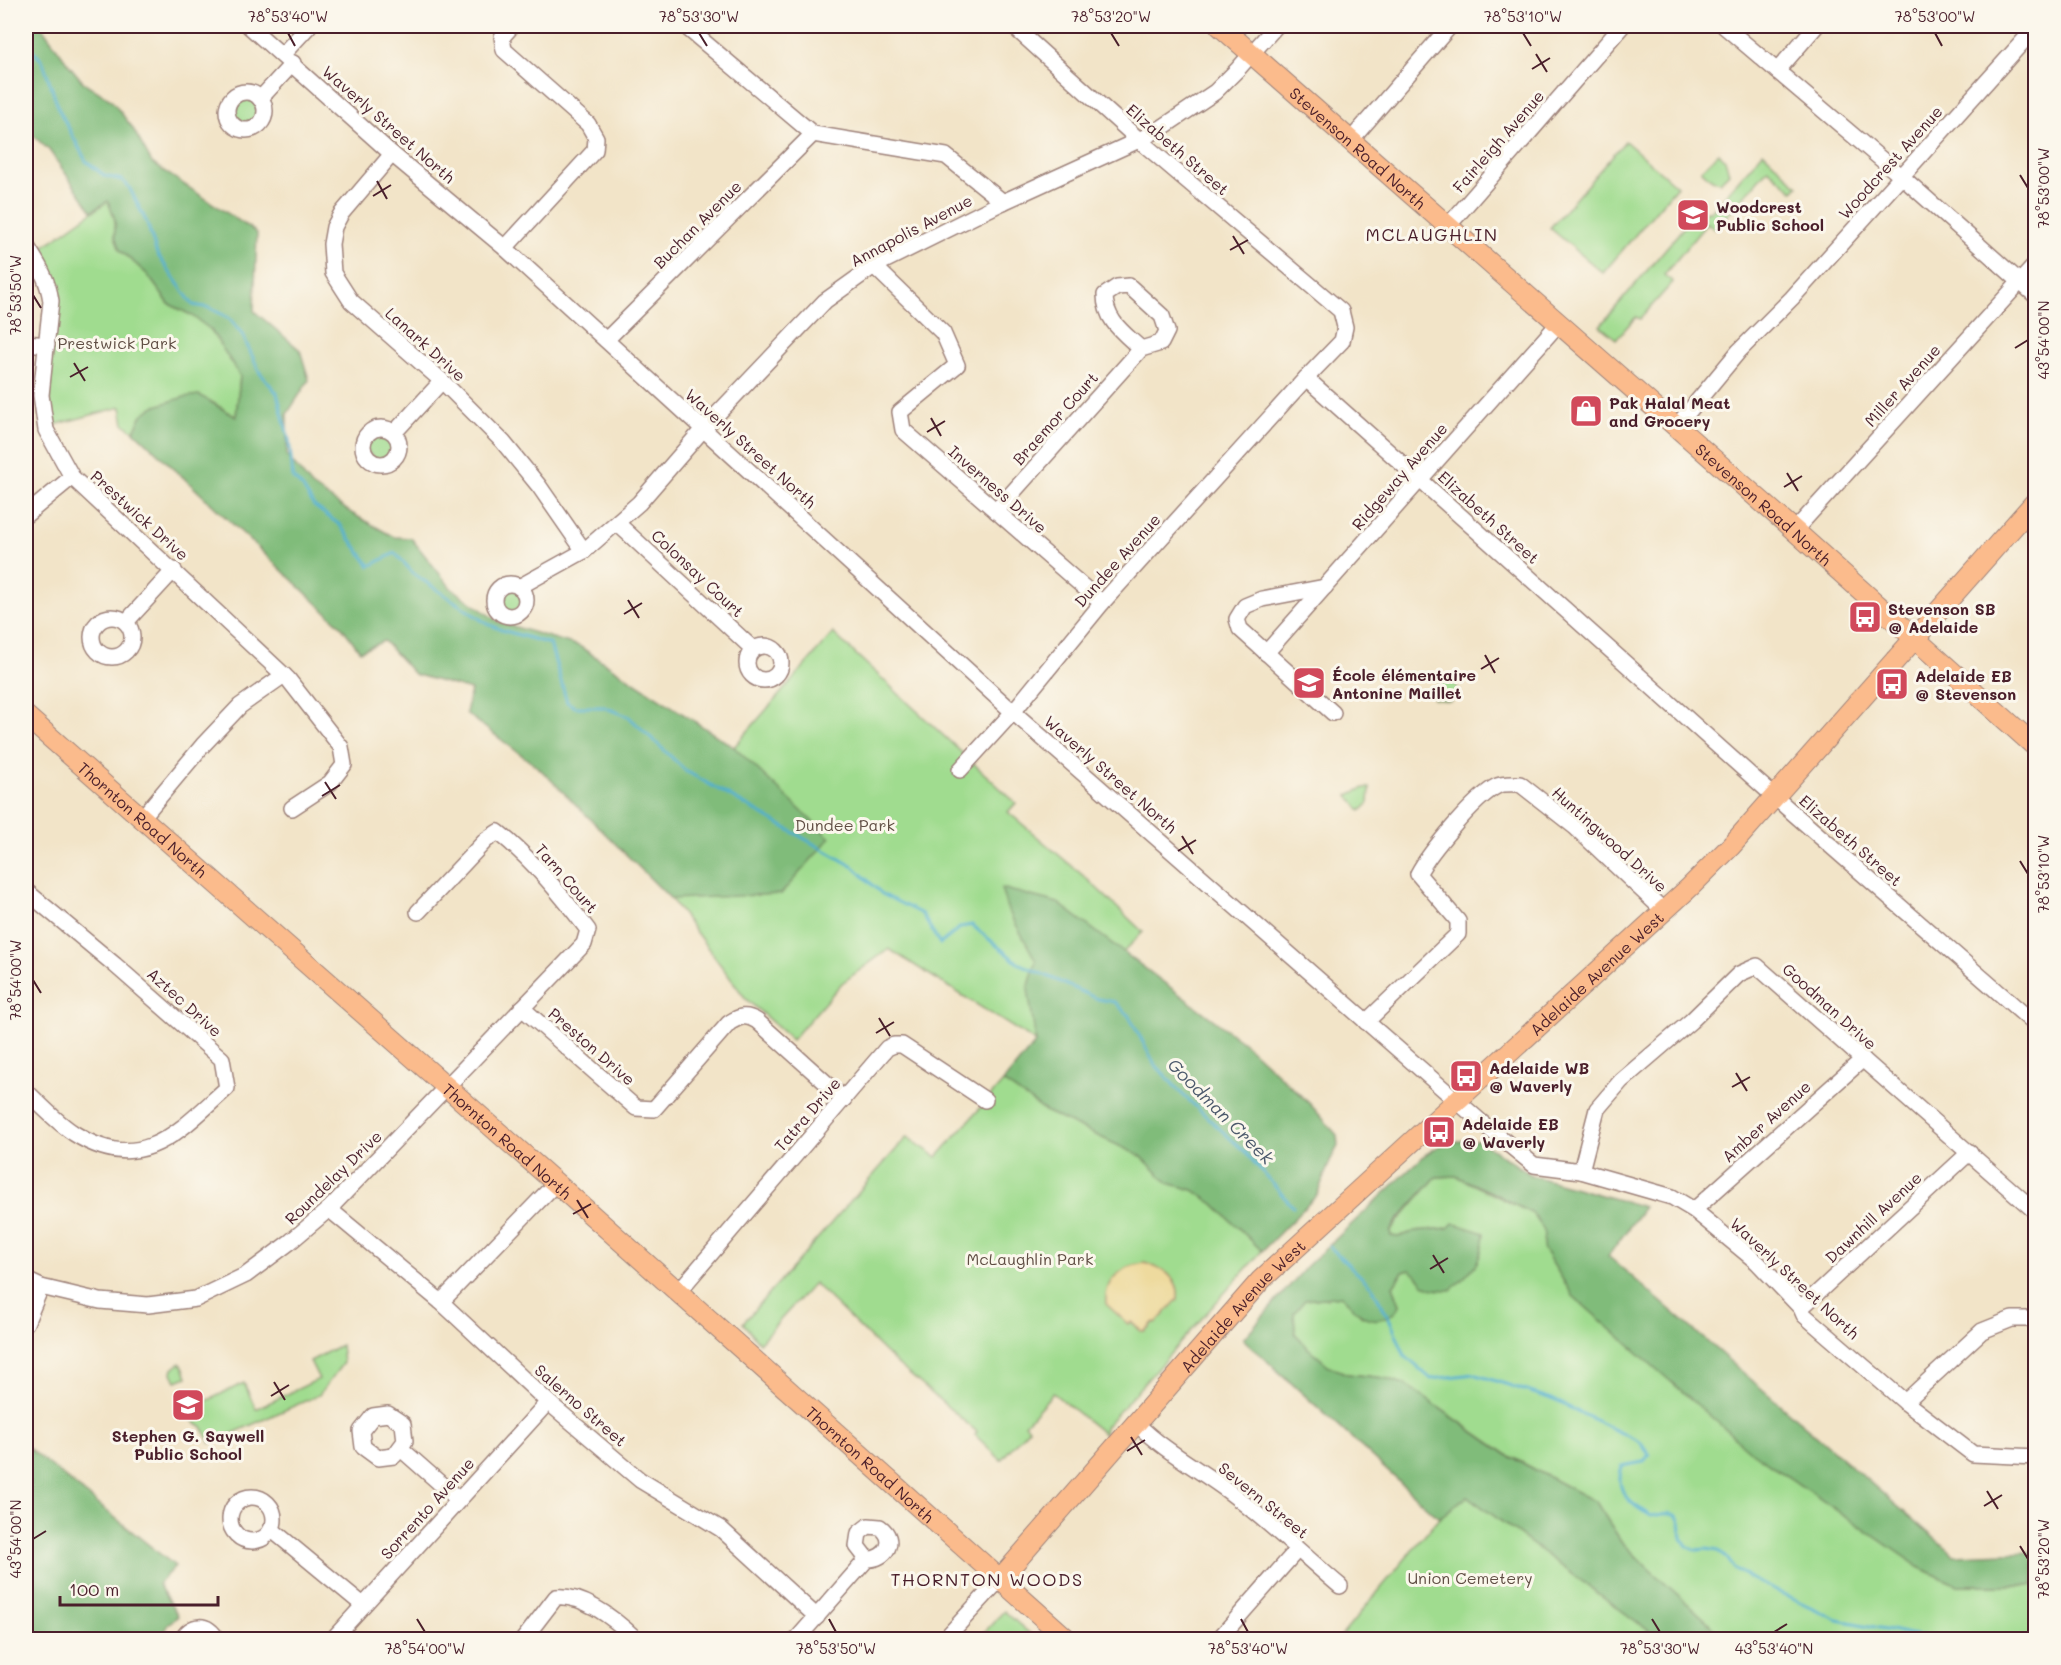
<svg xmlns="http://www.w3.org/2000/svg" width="2061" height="1665" font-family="Mali,sans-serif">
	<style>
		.green { fill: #a0dc8f; stroke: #757e5d; stroke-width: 1.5 }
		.forest { fill: #80bc7a; stroke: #656e52; stroke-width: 1.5 }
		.sand { fill: #eeda9e; stroke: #9c7c64; stroke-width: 1.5 }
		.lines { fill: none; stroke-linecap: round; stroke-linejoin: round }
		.stream { stroke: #4fafce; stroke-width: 3 }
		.minor-casing { stroke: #9e827a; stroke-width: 18 }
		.major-casing { stroke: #9e827a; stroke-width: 22 }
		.minor { stroke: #fff; stroke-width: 15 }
		.major { stroke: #fbbb8c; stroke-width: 20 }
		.ticks { fill: none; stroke: #4a1f2b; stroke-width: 2 }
		.labels { text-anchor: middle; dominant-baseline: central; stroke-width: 6; stroke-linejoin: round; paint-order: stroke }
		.street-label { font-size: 16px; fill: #4a1f2b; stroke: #fbf7ec }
		.poi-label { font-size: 16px; font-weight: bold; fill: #4a1f2b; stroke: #fbf7ec; text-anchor: start }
		.park-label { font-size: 16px; fill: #604e44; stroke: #fbf7ec }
		.neighbourhood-label { font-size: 18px; letter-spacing: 1.5px; fill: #4a1f2b; stroke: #fbf7ec }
		.water-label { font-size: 18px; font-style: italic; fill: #4c596c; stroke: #fbf7ec }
		.neatline { fill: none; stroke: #4a1f2b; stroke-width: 2 }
		.ticks-label { font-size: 15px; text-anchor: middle; fill: #4a1f2b }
	</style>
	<rect width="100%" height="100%" fill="#fbf7ec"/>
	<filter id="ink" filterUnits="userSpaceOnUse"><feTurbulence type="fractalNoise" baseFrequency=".0167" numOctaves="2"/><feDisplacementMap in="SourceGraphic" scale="12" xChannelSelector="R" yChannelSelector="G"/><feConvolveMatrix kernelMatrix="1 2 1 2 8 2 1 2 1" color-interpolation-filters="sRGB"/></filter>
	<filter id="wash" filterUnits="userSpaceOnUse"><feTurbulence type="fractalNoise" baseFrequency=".008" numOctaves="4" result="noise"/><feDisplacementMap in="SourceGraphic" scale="24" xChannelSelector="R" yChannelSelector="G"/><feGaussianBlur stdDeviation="1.35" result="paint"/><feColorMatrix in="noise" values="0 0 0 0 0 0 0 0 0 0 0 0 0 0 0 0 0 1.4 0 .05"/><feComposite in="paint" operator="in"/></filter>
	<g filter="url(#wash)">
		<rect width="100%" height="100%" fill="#f2e4c8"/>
		<!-- green -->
		<g class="green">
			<circle cx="246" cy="111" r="14"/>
			<polygon points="1625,141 1677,186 1603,273 1550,228"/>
			<polygon points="1763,152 1798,186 1793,191 1768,169 1715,229 1707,223 1664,275 1673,282 1640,319 1636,317 1616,339 1600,326 1695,214 1713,210"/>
			<polygon points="1719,153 1725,160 1729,173 1720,182 1712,180 1701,170"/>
			<polygon points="108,201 115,220 115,236 120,250 147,274 169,304 191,315 211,329 240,376 236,417 212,402 142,415 134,431 124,424 121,407 54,425 49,404 49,381 58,299 51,273 36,252"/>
			<circle cx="381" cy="446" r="14"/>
			<circle cx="510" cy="600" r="11"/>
			<polygon points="833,633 1016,803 1008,812 1086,878 1143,932 1036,1042 889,949 842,983 792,1040 746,999 671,899 734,747"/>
			<polygon points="1442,681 1454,682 1459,691 1450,701 1434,699 1432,692"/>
			<polygon points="1364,788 1370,788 1369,803 1361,811 1348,795"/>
			<polygon points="1003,1082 1047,1112 1141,1156 1168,1182 1193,1190 1214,1204 1262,1251 1105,1427 1104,1434 1053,1393 1025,1424 1029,1428 1001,1460 975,1435 977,1432 894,1361 814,1283 759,1343 743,1323 907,1137 937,1157"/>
			<polygon points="1456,1176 1533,1214 1545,1230 1919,1567 1957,1585 2035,1585 2035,1639 1723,1639 1708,1622 1649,1569 1621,1541 1596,1502 1508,1455 1406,1385 1385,1378 1347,1374 1329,1366 1308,1348 1295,1333 1294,1313 1304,1300 1341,1296 1363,1317 1400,1305 1393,1286 1403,1272 1410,1270 1419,1276 1426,1286 1448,1228 1416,1231 1398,1237 1391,1236 1390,1231 1436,1177"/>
			<polygon points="341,1345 343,1363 319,1395 211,1443 202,1427 181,1413 244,1383 256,1409 319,1379 310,1361"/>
			<polygon points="180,1363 183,1366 187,1377 176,1381 172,1373 173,1369"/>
			<polygon points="1467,1496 1660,1639 1338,1640 1439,1518"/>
			<polygon points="1004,1611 1036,1639 978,1639"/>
		</g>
		<!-- forest -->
		<g class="forest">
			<polygon points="26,26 41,26 69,65 83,82 111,100 132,127 152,163 257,233 254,311 300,350 309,380 287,414 287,456 312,486 353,514 394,537 411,538 451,588 499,622 579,646 734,747 830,838 781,894 671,899 540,769 466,713 471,690 414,674 384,641 360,651 342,627 134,431 142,415 153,407 184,397 199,395 236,417 240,376 211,330 191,315 169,304 147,274 120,250 115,236 115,220 108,201 92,211 49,150 26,129"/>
			<polygon points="1001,888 1058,903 1243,1042 1310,1104 1337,1135 1338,1146 1330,1161 1317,1195 1262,1251 1214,1204 1193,1190 1168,1183 1141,1156 1047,1112 1003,1082 1036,1042 1028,989 1036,961 1007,908"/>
			<path d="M1478,1140L1533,1176L1644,1207L1608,1256L1954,1555L2035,1552V1585H1957L1919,1567L1749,1450L1573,1296L1543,1248L1544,1230L1533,1214L1495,1194L1456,1176L1436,1177L1396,1222L1390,1231L1391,1236L1398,1237L1416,1231L1448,1228L1453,1223L1484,1233C1482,1264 1473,1269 1451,1290C1443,1289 1432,1291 1425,1285C1419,1279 1419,1276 1410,1270L1403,1272L1393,1286L1400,1305C1396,1312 1394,1314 1386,1317C1366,1326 1354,1308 1341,1296L1305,1300L1294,1313L1295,1333L1308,1348L1329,1366L1347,1374L1385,1378L1406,1385L1507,1455L1596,1502L1621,1541L1649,1569L1708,1622L1723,1639H1660L1467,1496L1439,1518L1243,1339L1307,1266L1426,1154L1446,1142Z"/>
			<polygon points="26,1446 175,1566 158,1584 178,1616 167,1625 164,1639 26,1639"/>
		</g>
		<!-- sand -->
		<path class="sand" d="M1144,1263C1162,1266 1181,1279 1178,1299L1156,1323L1154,1322L1145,1331H1141L1131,1322L1128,1324L1106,1304C1104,1279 1122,1266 1144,1263Z"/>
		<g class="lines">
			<!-- stream -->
			<g class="stream">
				<polyline points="26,43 43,62 59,110 86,161 105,176 122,180 129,187 147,223 157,254 193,305 210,308 229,318 242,334 260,373 277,393 289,440 293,478 303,488 314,506 340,525 370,566 395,553 414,574 486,623 502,630 550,644 567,702 575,707 604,707 629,717 686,771 854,867 882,894 922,914 940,944 961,927 972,925 1018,963 1098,999 1115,1002 1129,1016 1154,1063 1181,1093 1245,1152 1293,1207"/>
				<path d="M1330,1247L1372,1287L1389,1318L1405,1356L1431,1379L1474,1374L1552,1399L1640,1442L1649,1455L1643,1462L1622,1466C1614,1492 1630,1504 1651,1516L1669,1513L1677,1516L1680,1522L1682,1538L1687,1546L1696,1550L1707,1549L1718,1551L1727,1558L1734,1568L1751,1579L1838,1620L1942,1640"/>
			</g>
		</g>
	</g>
	<g filter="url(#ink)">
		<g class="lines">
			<defs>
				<g id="minor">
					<polyline points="249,26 392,154 505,248 1013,712 1481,1122 1534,1165 1581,1171 1672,1197 1694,1210 1757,1262 1801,1308 1804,1315 1905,1402 1973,1454 2036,1457"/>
					<polyline points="685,26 813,134 946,156 1003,202"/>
					<polyline points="1724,26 1901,176 2036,296"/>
					<polyline points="283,54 309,26"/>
					<polyline points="1777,71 1816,26"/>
					<circle cx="246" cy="111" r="19"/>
					<polyline points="260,99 293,63"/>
					<polyline points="1351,140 1450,26"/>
					<polyline points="392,154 341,214 334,227 331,244 333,273 351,301 442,381 503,442 539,486 584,551"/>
					<polyline points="1448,226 1622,26"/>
					<path d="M26,245C38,264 48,279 51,301L41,395L46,430L72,477L288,679L341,747L344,765L330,783L292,808"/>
					<polyline points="505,248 595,150 596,138 588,124 504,50 502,37 512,26"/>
					<polyline points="874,266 943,333 957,365 900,412 903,430 1102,603"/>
					<polyline points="606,340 813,134"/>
					<polyline points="26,343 47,345"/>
					<polyline points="1306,378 1785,806 2036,1025"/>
					<polyline points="1676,427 1739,351 1792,298 2036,27"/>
					<circle cx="381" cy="446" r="18"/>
					<polyline points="394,433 442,381"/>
					<path d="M996,511L1141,349L1161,343L1167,331L1162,316L1129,286L1117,287L1105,295C1105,321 1124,333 1141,349"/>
					<polyline points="26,515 72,477"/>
					<polyline points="617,523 753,649"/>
					<polyline points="1794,531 2036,264"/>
					<circle cx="510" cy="600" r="16"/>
					<polyline points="519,587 584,551 639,503 704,428 825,301 874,266 1003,202 1139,140 1163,127 1215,92 1238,69 1276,26"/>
					<polyline points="1325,587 1262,599 1245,606 1237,619 1240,629 1333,713"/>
					<circle cx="112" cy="637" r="20"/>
					<polyline points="126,622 174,570"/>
					<circle cx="764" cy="663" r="17"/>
					<polyline points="1266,653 1559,323"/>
					<polyline points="960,770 1013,712 1102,603 1306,378 1342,341 1345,327 1341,311 1139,140 1013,26"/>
					<polyline points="141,819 203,745 240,706 284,675"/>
					<path d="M26,891L115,965L222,1059L227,1088C179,1131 142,1176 75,1134C57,1123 41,1105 26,1091"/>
					<path d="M522,1008L636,1108L654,1109L729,1023C740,1016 746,1014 757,1021L844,1099"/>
					<path d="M1366,1022L1458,934V921L1418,874C1429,853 1475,797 1497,786C1503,783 1513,784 1520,784L1575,827L1664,911"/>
					<polyline points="1581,1171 1597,1109 1621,1081 1691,1021 1739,974 1757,966 2036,1212"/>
					<polyline points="329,1209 441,1302 548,1402 640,1480 721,1529 817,1617"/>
					<polyline points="1694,1210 1863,1059"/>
					<path d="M26,1280L41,1287L100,1301L148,1305L196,1299L246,1275L290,1242L329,1209L584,944L588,930C562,895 532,859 498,832L486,840L418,912"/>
					<polyline points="679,1291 887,1048 894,1045 902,1045 985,1100"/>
					<polyline points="441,1302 556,1183"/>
					<polyline points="1801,1308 1970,1152"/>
					<polyline points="26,1323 41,1287"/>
					<polyline points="1905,1402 1982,1331 2012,1319 2036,1319"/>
					<polygon points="388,1414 403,1424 405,1441 394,1456 378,1458 363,1447 361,1431 373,1416"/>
					<path d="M1136,1423C1164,1451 1197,1468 1228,1491C1267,1520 1302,1554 1340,1586"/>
					<polyline points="400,1448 459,1500"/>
					<circle cx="252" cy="1519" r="22"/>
					<polyline points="271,1529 363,1605"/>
					<path d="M182,1640C190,1623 209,1622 217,1640"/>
					<polyline points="332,1640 548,1402"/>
					<path d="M523,1640L556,1597C585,1594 617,1621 637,1640"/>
					<path d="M796,1640L867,1559C886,1560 898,1540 880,1527L868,1526L859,1533L857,1546L867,1559"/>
					<polyline points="944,1640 1001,1578"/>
					<polyline points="1218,1640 1297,1550"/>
				</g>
				<g id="major">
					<path id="s1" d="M1220,26L1786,523L2036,747"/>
					<path id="s2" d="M26,716L566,1192L1068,1640"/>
					<path id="s3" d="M1001,1578L1261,1280L1690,887L1731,846L2036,501"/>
				</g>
			</defs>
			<!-- minor casing -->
			<use href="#minor" class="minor-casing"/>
			<!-- major casing -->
			<use href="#major" class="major-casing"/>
			<!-- minor -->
			<use href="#minor" class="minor"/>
			<!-- major -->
			<use href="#major" class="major"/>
		</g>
	</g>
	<!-- ticks -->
	<path class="ticks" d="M288,33L295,46M699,33L707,46M1111,33L1119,46M1523,33L1531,46M1935,33L1942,46M1536,54L1547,72M1532,69L1550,58M2020,175L2028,188M377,181L387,199M373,196L391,185M1233,236L1244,254M1230,250L1248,240M33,295L41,308M2015,348L2028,340M74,363L85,381M70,377L88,367M931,418L941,436M927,432L945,421M1787,473L1798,491M1784,487L1802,476M628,600L639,618M624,614L642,603M1485,655L1495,673M1481,669L1499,658M325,782L336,799M322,796L340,785M1182,836L1193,854M1178,851L1196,840M2020,861L2028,874M33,980L41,993M879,1018L890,1036M876,1033L894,1022M1736,1073L1747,1091M1732,1087L1750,1077M577,1200L588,1218M573,1214L591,1204M1433,1255L1444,1273M1430,1269L1448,1258M274,1382L285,1400M271,1396L289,1385M1131,1437L1142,1455M1127,1451L1145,1440M1987,1491L1998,1509M1984,1506L2002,1495M33,1539L46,1531M2020,1546L2028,1559M417,1619L425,1632M829,1619L836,1632M1241,1619L1248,1632M1652,1619L1660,1632M1774,1632L1787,1624"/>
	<!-- icons -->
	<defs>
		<symbol id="school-square" viewBox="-11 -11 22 22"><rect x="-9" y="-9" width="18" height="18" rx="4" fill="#d1495b" stroke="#fbf7ec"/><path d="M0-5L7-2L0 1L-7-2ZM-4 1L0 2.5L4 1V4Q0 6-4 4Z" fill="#fff"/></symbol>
		<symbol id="shop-square" viewBox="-11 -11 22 22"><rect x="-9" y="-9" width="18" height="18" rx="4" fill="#d1495b" stroke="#fbf7ec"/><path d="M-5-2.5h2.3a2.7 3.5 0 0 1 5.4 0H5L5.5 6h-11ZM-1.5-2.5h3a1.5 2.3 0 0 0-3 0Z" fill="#fff"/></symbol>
		<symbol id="bus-square" viewBox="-11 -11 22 22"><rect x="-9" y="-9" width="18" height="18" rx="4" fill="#d1495b" stroke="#fbf7ec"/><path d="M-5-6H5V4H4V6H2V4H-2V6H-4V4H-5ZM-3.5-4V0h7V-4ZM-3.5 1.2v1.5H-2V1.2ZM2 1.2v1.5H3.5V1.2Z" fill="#fff"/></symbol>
	</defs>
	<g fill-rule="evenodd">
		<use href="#school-square" x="1674" y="196" width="38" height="38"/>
		<use href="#shop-square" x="1567" y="392" width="38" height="38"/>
		<use href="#bus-square" x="1846" y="598" width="38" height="38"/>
		<use href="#school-square" x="1290" y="664" width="38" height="38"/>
		<use href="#bus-square" x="1873" y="665" width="38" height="38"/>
		<use href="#bus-square" x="1447" y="1057" width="38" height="38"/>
		<use href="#bus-square" x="1420" y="1113" width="38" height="38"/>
		<use href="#school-square" x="169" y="1386" width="38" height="38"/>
	</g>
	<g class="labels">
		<!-- street labels -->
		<g class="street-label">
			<text transform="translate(389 124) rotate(41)">Waverly Street North</text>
			<text transform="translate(1498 141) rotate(-49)">Fairleigh Avenue</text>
			<text stroke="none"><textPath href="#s1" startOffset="184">Stevenson Road North</textPath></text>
			<text transform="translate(1178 149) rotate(41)">Elizabeth Street</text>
			<text transform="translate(1890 162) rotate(-48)">Woodcrest Avenue</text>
			<text transform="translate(697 224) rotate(-45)">Buchan Avenue</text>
			<text transform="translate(911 230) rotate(-28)">Annapolis Avenue</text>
			<text transform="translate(426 344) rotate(42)">Lanark Drive</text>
			<text transform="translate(1902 385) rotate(-48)">Miller Avenue</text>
			<text transform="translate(1055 418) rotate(-48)">Braemor Court</text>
			<text transform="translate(751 448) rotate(42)">Waverly Street North</text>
			<text transform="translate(1399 476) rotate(-49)">Ridgeway Avenue</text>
			<text transform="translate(998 489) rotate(41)">Inverness Drive</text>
			<text stroke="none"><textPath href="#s1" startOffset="724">Stevenson Road North</textPath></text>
			<text transform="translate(140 515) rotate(42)">Prestwick Drive</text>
			<text transform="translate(1489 517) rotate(42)">Elizabeth Street</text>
			<text transform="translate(1117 560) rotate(-48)">Dundee Avenue</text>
			<text transform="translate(698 573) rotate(43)">Colonsay Court</text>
			<text transform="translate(1111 774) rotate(41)">Waverly Street North</text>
			<text stroke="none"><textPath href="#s2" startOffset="156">Thornton Road North</textPath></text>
			<text transform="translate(1610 839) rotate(42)">Huntingwood Drive</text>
			<text transform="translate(1851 840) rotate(41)">Elizabeth Street</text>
			<text transform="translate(567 878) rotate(49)">Tarn Court</text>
			<text stroke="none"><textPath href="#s3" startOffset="850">Adelaide Avenue West</textPath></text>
			<text transform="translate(185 1002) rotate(42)">Aztec Drive</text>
			<text transform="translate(1830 1006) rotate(42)">Goodman Drive</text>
			<text transform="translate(592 1046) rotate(41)">Preston Drive</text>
			<text transform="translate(807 1114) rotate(-49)">Tatra Drive</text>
			<text transform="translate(1766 1121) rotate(-42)">Amber Avenue</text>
			<text stroke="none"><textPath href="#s2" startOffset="642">Thornton Road North</textPath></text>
			<text transform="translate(333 1177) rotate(-44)">Roundelay Drive</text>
			<text transform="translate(1873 1217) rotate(-43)">Dawnhill Avenue</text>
			<text transform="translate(1795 1278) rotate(43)">Waverly Street North</text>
			<text stroke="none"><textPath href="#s3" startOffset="364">Adelaide Avenue West</textPath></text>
			<text transform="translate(581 1405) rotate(41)">Salerno Street</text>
			<text stroke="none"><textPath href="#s2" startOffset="1128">Thornton Road North</textPath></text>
			<text transform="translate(1264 1500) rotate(39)">Severn Street</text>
			<text transform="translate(427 1508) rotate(-48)">Sorrento Avenue</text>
		</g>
		<!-- poi labels -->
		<g class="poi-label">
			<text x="1716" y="206">Woodcrest<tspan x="1716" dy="18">Public School</tspan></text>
			<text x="1609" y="402">Pak Halal Meat<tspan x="1609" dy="18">and Grocery</tspan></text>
			<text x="1888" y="608">Stevenson SB<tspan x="1888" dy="18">@ Adelaide</tspan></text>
			<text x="1332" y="674">École élémentaire<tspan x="1332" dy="18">Antonine Maillet</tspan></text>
			<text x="1915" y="675">Adelaide EB<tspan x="1915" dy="18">@ Stevenson</tspan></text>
			<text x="1489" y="1067">Adelaide WB<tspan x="1489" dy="18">@ Waverly</tspan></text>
			<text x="1462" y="1123">Adelaide EB<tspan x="1462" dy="18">@ Waverly</tspan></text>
			<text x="188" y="1435" text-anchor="middle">Stephen G. Saywell<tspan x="188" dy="18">Public School</tspan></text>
		</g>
		<!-- park labels -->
		<g class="park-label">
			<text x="117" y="342">Prestwick Park</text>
			<text x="845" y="824">Dundee Park</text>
			<text x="1030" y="1258">McLaughlin Park</text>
			<text x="1470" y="1577">Union Cemetery</text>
		</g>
		<!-- neighbourhood labels -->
		<g class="neighbourhood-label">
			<text x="1432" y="234">MCLAUGHLIN</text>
			<text x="987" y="1579">THORNTON WOODS</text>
		</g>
		<!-- water labels -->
		<g class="water-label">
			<text transform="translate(1221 1111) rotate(45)">Goodman Creek</text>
		</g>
	</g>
	<!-- margin -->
	<rect width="2061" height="1665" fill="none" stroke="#fbf7ec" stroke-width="66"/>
	<!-- scale -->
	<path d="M60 1596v9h158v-9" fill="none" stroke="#4a1f2b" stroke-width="3"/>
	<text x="69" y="1596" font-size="18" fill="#4a1f2b" stroke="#fbf7ec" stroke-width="4.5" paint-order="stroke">100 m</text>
	<rect x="33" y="33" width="1995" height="1599" class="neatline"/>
	<g class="ticks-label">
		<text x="288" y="22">78°53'40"W</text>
		<text x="699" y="22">78°53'30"W</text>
		<text x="1111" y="22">78°53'20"W</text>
		<text x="1523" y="22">78°53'10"W</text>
		<text x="1935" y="22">78°53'00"W</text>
		<text transform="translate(2044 188) rotate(-90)" y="5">78°53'00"W</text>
		<text transform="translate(16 295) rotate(-90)" y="5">78°53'50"W</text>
		<text transform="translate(2044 340) rotate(-90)" y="5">43°54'00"N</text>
		<text transform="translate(2044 874) rotate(-90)" y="5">78°53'10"W</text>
		<text transform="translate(16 980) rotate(-90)" y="5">78°54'00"W</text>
		<text transform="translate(16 1539) rotate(-90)" y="5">43°54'00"N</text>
		<text transform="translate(2044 1559) rotate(-90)" y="5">78°53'20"W</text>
		<text x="425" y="1654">78°54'00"W</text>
		<text x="836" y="1654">78°53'50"W</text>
		<text x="1248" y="1654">78°53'40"W</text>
		<text x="1660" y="1654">78°53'30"W</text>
		<text x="1774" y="1654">43°53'40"N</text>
	</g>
</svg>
